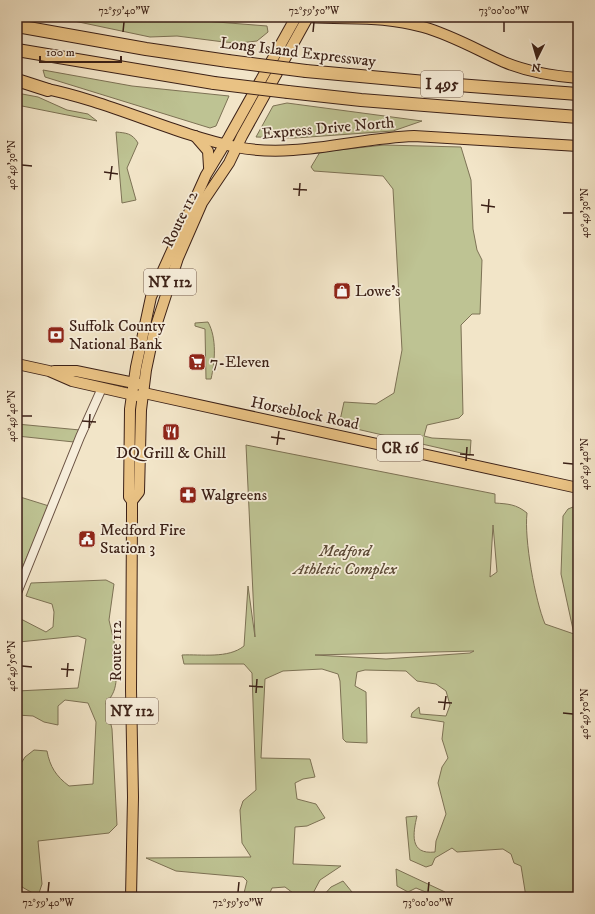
<svg xmlns="http://www.w3.org/2000/svg" width="595" height="914" font-family="'IM FELL DW Pica',serif">
	<style>
		.green { fill: #bec393; stroke: #7d7255; fill-rule: evenodd }
		.lines { fill: none; stroke-linecap: round; stroke-linejoin: round }
		.minor-casing { stroke: #6a5243; stroke-width: 10 }
		.major-casing { stroke: #3c2117; stroke-width: 12 }
		.highway-casing { stroke: #3c2117; stroke-width: 14 }
		.minor { stroke: #f7eedb; stroke-width: 8 }
		.major { stroke: #e9c284; stroke-width: 10 }
		.highway { stroke: #e9c284; stroke-width: 12 }
		.highway-bridge-casing { stroke: #3c2117; stroke-width: 14; stroke-linecap: butt }
		.highway-bridge { stroke: #e9c284; stroke-width: 12 }
		.ticks { fill: none; stroke: #3c2117; stroke-width: 1.5 }
		.labels { text-anchor: middle; dominant-baseline: central; stroke-width: 3.5; stroke-linejoin: round; paint-order: stroke }
		.shield { fill: #f7eedb; stroke: #745e52; stroke-width: 1 }
		.shield-label { font-size: 15px; font-weight: bold; fill: #3c2117 }
		.street-label { font-size: 16px; fill: #3c2117; stroke: #f7eedb }
		.poi-label { font-size: 16px; fill: #3c2117; stroke: #f7eedb; text-anchor: start }
		.park-label { font-size: 16px; font-style: italic; fill: #5c4a36; stroke: #f7eedb }
		.neatline { fill: none; stroke: #3c2117; stroke-width: 1.5 }
		.ticks-label { font-size: 10px; text-anchor: middle; fill: #3c2117 }
	</style>
	<rect width="100%" height="100%" fill="#f2e5c8"/>
	<filter id="stains"><feTurbulence type="fractalNoise" baseFrequency=".005" numOctaves="4"/><feColorMatrix values="0 0 0 0 .2 0 0 0 0 .09 0 0 0 0 .02 0 0 0 .5 -.17"/></filter>
	<radialGradient id="worn" r=".72"><stop offset=".6" stop-color="#630" stop-opacity="0"/><stop offset="1" stop-color="#630" stop-opacity=".3"/></radialGradient>
	<!-- green -->
	<g class="green">
		<polygon points="55,17 154,17 267,26 268,32 257,41 240,43 224,42 177,36 150,37"/>
		<polygon points="43,70 132,86 229,96 216,126 210,128 45,77"/>
		<polygon points="17,93 38,97 67,110 88,114 97,121 17,105"/>
		<polygon points="287,103 422,121 393,131 295,138 256,137 273,106"/>
		<path d="M116,132C126,133 132,133 138,143L127,168L136,200L122,203Z"/>
		<polygon points="384,145 461,147 471,180 473,229 477,250 482,260 480,314 472,314 461,325 463,414 459,418 427,425 424,436 432,438 471,440 470,455 339,425 344,402 376,404 394,393 402,350 393,189 383,176 314,171 311,167 320,152"/>
		<path d="M208,322C217,338 215,362 211,379H206L205,329L195,326V323Z"/>
		<polygon points="17,424 80,430 74,442 17,436"/>
		<path d="M246,445L495,494V503C508,504 516,504 527,513C524,539 535,600 545,624L574,634L561,574L563,516L568,509L578,505V555L576,578L578,580V888L570,897H526L521,866L514,863L511,854L503,849L457,852L452,848L435,858L432,865L426,867L410,860L406,817L417,816C413,833 409,855 435,852L436,841L446,814L438,783L442,767L448,758L442,739L444,722L411,717L412,713L419,707L420,714L446,716L450,705L446,691L436,684L417,681L406,671L365,670L357,672L355,686L366,692L367,743L346,742L343,739L340,681L338,674L322,669L283,671L265,679L261,758L310,759L315,777L303,779L295,783L297,799L316,804L325,818L307,826L295,827L293,864L341,866L320,880L311,897H295L293,893L285,887L272,888L268,897H243L247,881L243,877L176,871L146,858L251,857L242,843L240,810L243,801L256,790L252,673L244,664H184L182,655C201,654 228,659 244,646L248,586L255,637ZM493,525L497,572L490,577ZM474,651L470,653L386,659L315,655Z"/>
		<polygon points="17,496 49,506 17,580"/>
		<path d="M106,580L114,584L109,620L115,646L112,653C117,671 120,689 106,703L112,729L117,825L109,833L38,841L42,884L38,896L22,887L17,875V770L25,757L34,750L47,751C50,767 56,776 69,786L93,784L96,722L88,703L65,700L58,706V725L44,722L33,716L17,715V691L78,688L86,639L78,636L19,642V618L46,632L53,627L54,612L52,604L26,596L31,583Z"/>
		<polygon points="396,869 445,892 448,897 433,897 428,893 416,888 408,892 397,886"/>
		<polygon points="343,881 352,892 346,897 322,897 331,887"/>
	</g>
	<g class="lines">
		<defs>
			<polyline id="minor" points="17,593 80,437 102,388"/>
			<g id="major">
				<path d="M308,17C350,20 381,15 423,27C452,35 477,50 504,62C528,72 553,76 578,78"/>
				<path d="M42,88C109,101 170,133 236,147C295,159 356,138 414,136L578,146"/>
				<polyline points="195,136 208,151 209,167"/>
				<polyline points="17,364 49,371 72,381 138,396"/>
				<polyline points="54,371 76,371 139,384"/>
				<polyline points="144,393 578,488"/>
				<polyline points="132,501 139,492 141,410 146,370 154,332 178,258 202,203 229,163 242,136 308,17"/>
				<polyline points="131,897 133,797 131,689 132,517 132,501 129,497 130,409 136,367 151,297 206,175 229,137 296,17"/>
			</g>
			<g id="highway">
				<polyline points="17,26 146,49 228,61"/>
				<polyline points="17,50 214,83"/>
				<polyline points="306,71 458,85 578,94"/>
				<polyline points="17,80 48,90"/>
				<polyline points="288,92 361,100 578,117"/>
			</g>
		</defs>
		<!-- minor casing -->
		<use href="#minor" class="minor-casing"/>
		<!-- major casing -->
		<use href="#major" class="major-casing"/>
		<!-- highway casing -->
		<use href="#highway" class="highway-casing"/>
		<!-- minor -->
		<use href="#minor" class="minor"/>
		<!-- major -->
		<use href="#major" class="major"/>
		<!-- highway -->
		<use href="#highway" class="highway"/>
		<defs>
			<g id="highway-bridge">
				<polyline points="228,61 306,71"/>
				<polyline points="214,83 288,92"/>
			</g>
		</defs>
		<!-- highway-bridge casing -->
		<use href="#highway-bridge" class="highway-bridge-casing"/>
		<!-- highway-bridge -->
		<use href="#highway-bridge" class="highway-bridge"/>
	</g>
	<!-- ticks -->
	<path class="ticks" d="M123,32L124,22M313,32L314,22M504,32V22M22,165L32,166M104,172L118,174M110,180L112,166M293,189L307,190M299,196L300,183M481,205L495,207M488,213L489,199M563,213H573M22,416H32M82,421L96,422M89,428L90,414M271,437L285,439M277,445L279,431M460,454L474,455M466,461L467,447M563,463L573,464M22,666L32,667M61,669L74,670M67,677L68,663M249,686L263,687M256,693L257,679M438,702L452,703M444,710L446,696M563,713L573,714M48,892L49,882M238,892L239,882M428,892L429,882"/>
	<!-- icons -->
	<defs>
		<symbol id="shop-square" viewBox="-11 -11 22 22"><rect x="-9" y="-9" width="18" height="18" rx="4" fill="#8f2418" stroke="#f7eedb"/><path d="M-5-2.5h2.3a2.7 3.5 0 0 1 5.4 0H5L5.5 6h-11ZM-1.5-2.5h3a1.5 2.3 0 0 0-3 0Z" fill="#fff"/></symbol>
		<symbol id="bank-square" viewBox="-11 -11 22 22"><rect x="-9" y="-9" width="18" height="18" rx="4" fill="#8f2418" stroke="#f7eedb"/><path d="M-6-4H6V4H-6ZM0-2.3a2.3 2.3 0 1 0 0 4.6a2.3 2.3 0 1 0 0-4.6Z" fill="#fff"/></symbol>
		<symbol id="supermarket-square" viewBox="-11 -11 22 22"><rect x="-9" y="-9" width="18" height="18" rx="4" fill="#8f2418" stroke="#f7eedb"/><path d="M-6-5.5h2.5l.6 2H6L4.5 2H-2.5L-4.4-4H-6ZM-1.5 3.2a1.3 1.3 0 1 0 .1 0ZM3 3.2a1.3 1.3 0 1 0 .1 0Z" fill="#fff"/></symbol>
		<symbol id="restaurant-square" viewBox="-11 -11 22 22"><rect x="-9" y="-9" width="18" height="18" rx="4" fill="#8f2418" stroke="#f7eedb"/><path d="M-5-6h1v4h1v-4h1v4h1v-4h1v5L-1.5 .5V6h-2V.5L-5-1ZM5-6V6H3V1.5H1.5Q1.5-4 5-6Z" fill="#fff"/></symbol>
		<symbol id="pharmacy-square" viewBox="-11 -11 22 22"><rect x="-9" y="-9" width="18" height="18" rx="4" fill="#8f2418" stroke="#f7eedb"/><path d="M-2-6h4v4h4v4h-4v4h-4v-4h-4v-4h4Z" fill="#fff"/></symbol>
		<symbol id="civic-square" viewBox="-11 -11 22 22"><rect x="-9" y="-9" width="18" height="18" rx="4" fill="#8f2418" stroke="#f7eedb"/><path d="M-.6-6.5H3V-4.5H.6V-3L4-1V1h2V6H-6V1h2V-1L-.6-3ZM-1.2 2.5V6h2.4V2.5Z" fill="#fff"/></symbol>
	</defs>
	<g fill-rule="evenodd">
		<use href="#shop-square" x="332" y="281" width="20" height="20"/>
		<use href="#bank-square" x="46" y="325" width="20" height="20"/>
		<use href="#supermarket-square" x="187" y="352" width="20" height="20"/>
		<use href="#restaurant-square" x="161" y="422" width="20" height="20"/>
		<use href="#pharmacy-square" x="178" y="485" width="20" height="20"/>
		<use href="#civic-square" x="77" y="529" width="20" height="20"/>
	</g>
	<g class="labels">
		<!-- shield labels -->
		<g class="shield">
			<rect x="421" y="71" width="42" height="26" rx="3"/>
			<rect x="144" y="269" width="52" height="26" rx="3"/>
			<rect x="377" y="435" width="46" height="26" rx="3"/>
			<rect x="106" y="698" width="52" height="26" rx="3"/>
		</g>
		<g class="shield-label">
			<text x="442" y="84">I 495</text>
			<text x="170" y="282">NY 112</text>
			<text x="400" y="448">CR 16</text>
			<text x="132" y="711">NY 112</text>
		</g>
		<!-- street labels -->
		<g class="street-label">
			<text transform="translate(298 52) rotate(7)">Long Island Expressway</text>
			<text transform="translate(328 128) rotate(-5)">Express Drive North</text>
			<text transform="translate(180 219) rotate(-64)">Route 112</text>
			<text transform="translate(305 413) rotate(12)">Horseblock Road</text>
			<text transform="translate(116 651) rotate(-90)">Route 112</text>
		</g>
		<!-- poi labels -->
		<g class="poi-label">
			<text x="355" y="291">Lowe's</text>
			<text x="69" y="326">Suffolk County<tspan x="69" dy="18">National Bank</tspan></text>
			<text x="210" y="362">7-Eleven</text>
			<text x="171" y="453" text-anchor="middle">DQ Grill &amp; Chill</text>
			<text x="201" y="495">Walgreens</text>
			<text x="100" y="530">Medford Fire<tspan x="100" dy="18">Station 3</tspan></text>
		</g>
		<!-- park labels -->
		<g class="park-label">
			<text x="345" y="551">Medford<tspan x="345" dy="18">Athletic Complex</tspan></text>
		</g>
	</g>
	<!-- margin -->
	<rect width="595" height="914" fill="none" stroke="#f2e5c8" stroke-width="44"/>
	<!-- north arrow -->
	<g transform="translate(537 58) rotate(185)" stroke="#f7eedb" stroke-width="3" paint-order="stroke">
	<path d="M0-3L7 15L0 10L-7 15Z" fill="#3c2117"/>
	<text y="-6" font-size="11" font-weight="bold" text-anchor="middle" fill="#3c2117">N</text>
	</g>
	<!-- scale -->
	<path d="M40 56v6h81v-6" fill="none" stroke="#3c2117" stroke-width="2"/>
	<text x="46" y="56" font-size="12" fill="#3c2117" stroke="#f7eedb" stroke-width="3" paint-order="stroke">100 m</text>
	<rect x="22" y="22" width="551" height="870" class="neatline"/>
	<g class="ticks-label">
		<text x="124" y="14">72°59'40"W</text>
		<text x="314" y="14">72°59'50"W</text>
		<text x="504" y="14">73°00'00"W</text>
		<text transform="translate(11 165) rotate(-90)" y="4">40°49'30"N</text>
		<text transform="translate(584 213) rotate(-90)" y="4">40°49'30"N</text>
		<text transform="translate(11 416) rotate(-90)" y="4">40°49'40"N</text>
		<text transform="translate(584 464) rotate(-90)" y="4">40°49'40"N</text>
		<text transform="translate(11 666) rotate(-90)" y="4">40°49'50"N</text>
		<text transform="translate(584 714) rotate(-90)" y="4">40°49'50"N</text>
		<text x="48" y="906">72°59'40"W</text>
		<text x="238" y="906">72°59'50"W</text>
		<text x="428" y="906">73°00'00"W</text>
	</g>
	<rect width="100%" height="100%" filter="url(#stains)"/>
	<rect width="100%" height="100%" fill="url(#worn)"/>
</svg>
